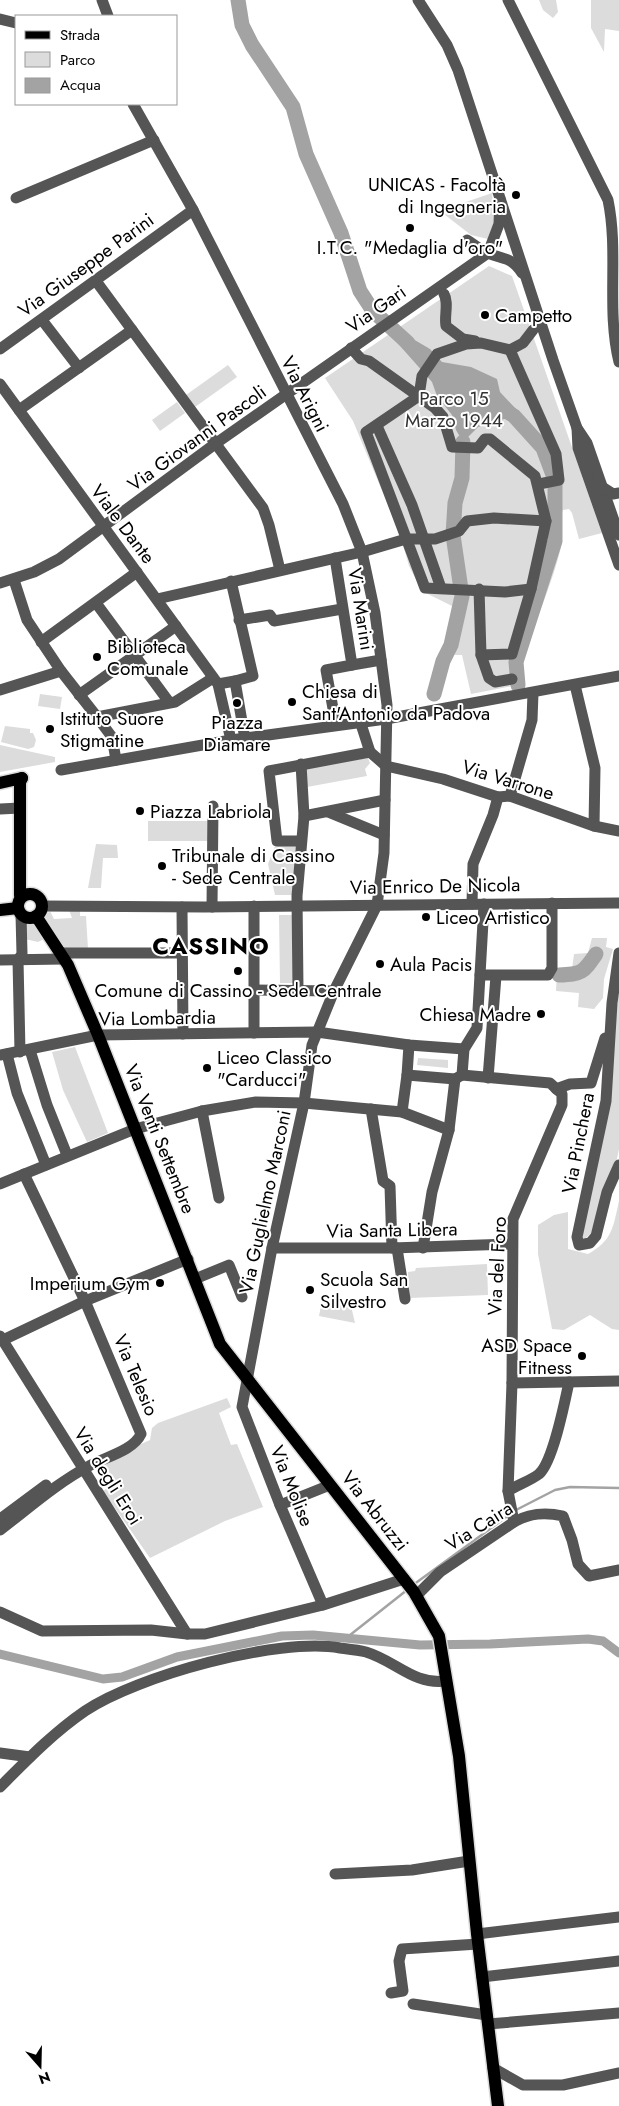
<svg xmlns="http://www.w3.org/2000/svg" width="619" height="2106" font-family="Jost,sans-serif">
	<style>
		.green { fill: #dcdcdc }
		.water { fill: #a3a3a3 }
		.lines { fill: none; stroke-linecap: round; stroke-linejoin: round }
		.stream { stroke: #a3a3a3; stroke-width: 2.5 }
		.canal { stroke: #a3a3a3; stroke-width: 9 }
		.river { stroke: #a3a3a3; stroke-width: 15 }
		.major-casing { stroke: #dbdbdb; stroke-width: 15 }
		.minor { stroke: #555; stroke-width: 11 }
		.major { stroke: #000; stroke-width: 12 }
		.poi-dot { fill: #000; stroke: #fff; stroke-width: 2 }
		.labels { text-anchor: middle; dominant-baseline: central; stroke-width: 4; stroke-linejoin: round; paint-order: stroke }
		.poi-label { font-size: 19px; fill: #000; stroke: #fff; text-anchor: start }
		.street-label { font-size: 19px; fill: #000; stroke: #fff }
		.park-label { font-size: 19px; fill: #333; stroke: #fff }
		.district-label { font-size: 24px; font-weight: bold; letter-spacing: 1px; fill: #000; stroke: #fff }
	</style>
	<rect width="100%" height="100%" fill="#fff"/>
	<!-- green -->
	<g class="green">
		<polygon points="539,0 556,0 558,12 553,18 543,10"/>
		<polygon points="591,0 619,0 619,31 605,29 604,52 591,28"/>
		<polygon points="492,193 495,220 488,239 471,235 440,211"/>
		<path d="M489,266L512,276L602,533L579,539L572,513L569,509L563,510C557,522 564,533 561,547C550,594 526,638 518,685L471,694L462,655H455L450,634L452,606L422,591L409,566L400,534L353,421L325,378Z"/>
		<polygon points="228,365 237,377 195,407 186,395"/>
		<polygon points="177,402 185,413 160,431 152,420"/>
		<polygon points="40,694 62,697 60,709 38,706"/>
		<polygon points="5,726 30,729 30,733 33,733 36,740 34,747 28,749 1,742"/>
		<polygon points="0,745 55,757 55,762 0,772"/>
		<polygon points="368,758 370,763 365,769 367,776 307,787 303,768"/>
		<rect x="148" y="821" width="63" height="20"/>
		<polygon points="96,844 117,845 118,858 103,858 101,888 88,888"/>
		<polygon points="275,846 296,846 292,895 275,895 268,864"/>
		<polygon points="80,909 80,916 86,916 88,949 64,950 45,916 50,911 54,919 72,918 69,910"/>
		<polygon points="279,915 292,915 293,983 280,983"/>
		<polygon points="24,923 33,924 44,939 38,942 25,939"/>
		<polygon points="592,938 607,938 606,947 613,949 604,979 603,998 594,1009 578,1007 579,993 556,991 557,969 572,969 574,954 588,953"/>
		<polygon points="619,992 619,1149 615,1168 608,1179 591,1233 586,1238 582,1238"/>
		<polygon points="75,1047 108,1133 87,1142 63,1090 52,1052"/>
		<polygon points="418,1058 448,1060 448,1068 417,1065"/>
		<path d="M619,1201V1330L612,1329L590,1315L564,1330L552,1329L538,1254V1225L554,1215L568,1212V1249L588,1254C613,1240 613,1227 619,1201Z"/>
		<polygon points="487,1264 488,1295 409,1298 408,1272 415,1271 416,1268"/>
		<polygon points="322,1301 351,1306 355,1323 319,1316"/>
		<polygon points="227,1398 231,1407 219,1413 231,1445 237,1444 263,1507 225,1521 150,1558 103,1491 115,1483 103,1461 150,1440 152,1428 158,1423"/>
	</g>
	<!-- water -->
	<polygon class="water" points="396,329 430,349 442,362 471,367 497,379 500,392 516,409 514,416 478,427 463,442 456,430 452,415 437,396 432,382 393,338 392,334"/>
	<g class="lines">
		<!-- stream -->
		<g class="stream">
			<polyline points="516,1510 555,1490 570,1487 619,1488"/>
			<polyline points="413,1585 509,1515"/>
			<polyline points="345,1639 407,1590"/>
		</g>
		<!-- canal -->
		<polyline class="canal" points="0,1654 103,1679 122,1677 177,1657 282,1636 313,1635 420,1645 490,1644 588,1639 603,1641 619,1653"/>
		<!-- river -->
		<g class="river">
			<polyline points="238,0 242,25 252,45 293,107 306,154 341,233 360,291 373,311 408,343"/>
			<polyline points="498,406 514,416 543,448 555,480 555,541 516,662 518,685"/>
			<polyline points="434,694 443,661 451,645 462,596 453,535 455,503 462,478 463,442"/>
			<path d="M559,975C582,974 583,973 596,954"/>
		</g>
		<defs>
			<g id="major">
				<polyline points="0,783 22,778"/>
				<circle cx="30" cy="906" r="12"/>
				<polyline points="22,896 20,895 20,782 22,778"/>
				<polyline points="0,910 18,908"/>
				<polyline points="36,916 68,965 98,1035 220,1344 414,1592 439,1636 459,1756 477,1934 498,2106"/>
			</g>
		</defs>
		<!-- major casing -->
		<use href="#major" class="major-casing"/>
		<!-- minor -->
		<g class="minor">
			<polyline points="102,0 108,16"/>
			<polyline points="418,0 447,45 458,70 553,360 577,428 587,443 619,535"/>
			<path d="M508,0L608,200C619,253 606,309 619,362"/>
			<polyline points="0,19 16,23"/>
			<polyline points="133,104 193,210 343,504 362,552 375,613 387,705 384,853 377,905 334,991 312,1045 304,1103 272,1248 242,1407 280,1505 323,1605"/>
			<polyline points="16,198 154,140"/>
			<path d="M467,240C474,244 480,250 488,253C503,260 511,256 522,273"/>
			<polyline points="96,281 263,508 269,525 280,570"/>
			<path d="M444,294C449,303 444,316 446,326L463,339L475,341"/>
			<polyline points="42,320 79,368"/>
			<polyline points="533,330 523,343 510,350 556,454 559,480 539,484"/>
			<polyline points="351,348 361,359 369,361 435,408 443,417 452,447 478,448 485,439 490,439 535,476 546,521 531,589 512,654 481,655 479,589"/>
			<polyline points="0,349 193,210"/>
			<polyline points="510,350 481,343 466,344 437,354 422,376 419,396 366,432 425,588 505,592 531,589"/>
			<polyline points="0,384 218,684 231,740"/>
			<polyline points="19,410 132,330"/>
			<polyline points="377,426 412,505 441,588"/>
			<polyline points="577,428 578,448 619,565"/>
			<polyline points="602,487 613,494 619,493"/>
			<polyline points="335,558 352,665 326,670 336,725"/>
			<polyline points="14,580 27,620 61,671 97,717 175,702 213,678"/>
			<polyline points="231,581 253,676 235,681"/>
			<polyline points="0,583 34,572 59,559 215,444 488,253 499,224 500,199"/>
			<polyline points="157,599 362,552 406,539 435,539 459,531 467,521 494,518 546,521"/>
			<polyline points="96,603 169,702"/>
			<polyline points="239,620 270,615 274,621 342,609"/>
			<polyline points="41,642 137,572"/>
			<polyline points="481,655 489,678 495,682 512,679"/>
			<polyline points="352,665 381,660"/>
			<polyline points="218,684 235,681 245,739"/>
			<polyline points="575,685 595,768 594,826"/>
			<polyline points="0,690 61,671"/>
			<polyline points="79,695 176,626"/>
			<polyline points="97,717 112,737 116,760"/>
			<polyline points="360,721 370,752"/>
			<polyline points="386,766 443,779 498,797 510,796 594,826 619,831"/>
			<polyline points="61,770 231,740 386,719 619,676"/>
			<polyline points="510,796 532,720 533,693"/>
			<polyline points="0,809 20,808"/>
			<polyline points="328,812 384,835"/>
			<polyline points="304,816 385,800"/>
			<polyline points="300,841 277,841 269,771 370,752 386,766"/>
			<polyline points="472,904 473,864 493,815 498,797"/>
			<polyline points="42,906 205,907 619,903"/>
			<polyline points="254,906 254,1033"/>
			<polyline points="182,907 183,1034"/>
			<polyline points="212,907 213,806"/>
			<polyline points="61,953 182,953"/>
			<polyline points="619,953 612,1003 606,1101 577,1237 579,1245 590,1243 596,1236 607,1192 619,1165"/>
			<polyline points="0,960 64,959"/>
			<polyline points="480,975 548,975 552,968 552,903"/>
			<polyline points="254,990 334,991"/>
			<polyline points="298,990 297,896 304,816 301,764"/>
			<polyline points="409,1045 407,1075 455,1079 462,1075 464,1049 477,1028 484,904"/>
			<polyline points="30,1050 47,1105 67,1155"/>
			<polyline points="20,1052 18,960 22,954 21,914"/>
			<polyline points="7,1054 17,1093 46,1165"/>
			<polyline points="0,1055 98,1035 317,1032 409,1045 464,1049"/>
			<polyline points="462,1075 550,1083 562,1094 562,1105 513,1219 512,1383 508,1491 514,1522"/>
			<polyline points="488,1078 496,976"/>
			<polyline points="556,1089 570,1084 591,1083 605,1038"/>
			<polyline points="371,1109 383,1181 390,1186 392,1248"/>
			<polyline points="202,1111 219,1198"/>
			<polyline points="402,1112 407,1075"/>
			<polyline points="0,1184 135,1129 202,1111 256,1102 304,1103 402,1112 449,1130"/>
			<polyline points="272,1248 392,1248 512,1244"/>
			<polyline points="397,1248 405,1299"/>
			<polyline points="423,1248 432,1192 449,1130 455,1079"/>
			<polyline points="195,1279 229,1265 242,1297"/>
			<polyline points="0,1336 187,1634"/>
			<polyline points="3,1340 85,1301 188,1259"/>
			<polyline points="512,1383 619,1381"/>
			<path d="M508,1491C517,1485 530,1481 539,1474C553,1462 565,1401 569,1382"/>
			<polyline points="280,1505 330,1485"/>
			<polyline points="0,1519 46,1485"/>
			<path d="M0,1530C29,1508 57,1483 89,1466C105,1457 133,1451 141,1434L85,1301L24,1174"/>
			<path d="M416,1596L440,1572L514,1522C530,1513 545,1512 563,1516L572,1540L578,1564L589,1576L619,1570"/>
			<polyline points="0,1612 42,1631 151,1630 187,1634 205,1634 323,1605 404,1579"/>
			<polyline points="0,1753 30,1757"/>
			<path d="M0,1787C27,1760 53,1733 85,1711C137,1676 278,1637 340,1648C348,1649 358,1650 366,1652C396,1661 413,1685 446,1681"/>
			<polyline points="335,1874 412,1870 469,1861"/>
			<polyline points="477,1934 619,1917"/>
			<polyline points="482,1977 619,1961"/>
			<polyline points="391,1993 403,1991 399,1961 402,1949 478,1944"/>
			<polyline points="413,2004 487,2015"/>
			<polyline points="488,2024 619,2013"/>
			<polyline points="493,2068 523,2085 563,2085 619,2073"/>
		</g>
		<!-- major -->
		<use href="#major" class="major"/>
	</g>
	<!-- markers -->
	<g class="poi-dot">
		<circle cx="516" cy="195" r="5"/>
		<circle cx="410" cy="228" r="5"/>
		<circle cx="485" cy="315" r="5"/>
		<circle cx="97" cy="657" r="5"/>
		<circle cx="292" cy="702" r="5"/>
		<circle cx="237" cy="703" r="5"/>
		<circle cx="50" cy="729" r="5"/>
		<circle cx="140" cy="811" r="5"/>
		<circle cx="162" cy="866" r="5"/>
		<circle cx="426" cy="917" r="5"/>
		<circle cx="380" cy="964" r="5"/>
		<circle cx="238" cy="971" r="5"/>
		<circle cx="541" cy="1014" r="5"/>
		<circle cx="207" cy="1068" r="5"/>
		<circle cx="160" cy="1283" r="5"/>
		<circle cx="310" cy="1290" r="5"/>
		<circle cx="582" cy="1356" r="5"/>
	</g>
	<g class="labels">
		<!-- poi labels -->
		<g class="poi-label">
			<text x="506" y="184" text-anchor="end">UNICAS - Facoltà<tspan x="506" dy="22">di Ingegneria</tspan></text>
			<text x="410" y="247" text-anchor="middle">I.T.C. "Medaglia d'oro"</text>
			<text x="495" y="315">Campetto</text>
			<text x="107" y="646">Biblioteca<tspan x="107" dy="22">Comunale</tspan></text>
			<text x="302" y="691">Chiesa di<tspan x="302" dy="22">Sant'Antonio da Padova</tspan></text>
			<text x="60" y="718">Istituto Suore<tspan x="60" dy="22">Stigmatine</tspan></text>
			<text x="237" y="722" text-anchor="middle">Piazza<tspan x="237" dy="22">Diamare</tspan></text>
			<text x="150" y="811">Piazza Labriola</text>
			<text x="172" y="855">Tribunale di Cassino<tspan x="172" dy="22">- Sede Centrale</tspan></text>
			<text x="436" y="917">Liceo Artistico</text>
			<text x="390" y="964">Aula Pacis</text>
			<text x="238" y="990" text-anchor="middle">Comune di Cassino - Sede Centrale</text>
			<text x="531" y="1014" text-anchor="end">Chiesa Madre</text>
			<text x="217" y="1057">Liceo Classico<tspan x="217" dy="22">"Carducci"</tspan></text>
			<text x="320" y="1279">Scuola San<tspan x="320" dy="22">Silvestro</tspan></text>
			<text x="150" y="1283" text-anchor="end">Imperium Gym</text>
			<text x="572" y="1345" text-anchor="end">ASD Space<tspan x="572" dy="22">Fitness</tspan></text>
		</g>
		<!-- street labels -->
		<g class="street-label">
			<text transform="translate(86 265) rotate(-36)">Via Giuseppe Parini</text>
			<text transform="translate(376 309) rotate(-35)">Via Gari</text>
			<text transform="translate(305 394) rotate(63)">Via Arigni</text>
			<text transform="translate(197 438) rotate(-36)">Via Giovanni Pascoli</text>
			<text transform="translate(123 524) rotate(53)">Viale Dante</text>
			<text transform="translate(361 609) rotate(81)">Via Marini</text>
			<text transform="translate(508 780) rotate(17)">Via Varrone</text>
			<text transform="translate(435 886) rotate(-1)">Via Enrico De Nicola</text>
			<text transform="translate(157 1018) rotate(-1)">Via Lombardia</text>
			<text transform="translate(160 1139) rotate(68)">Via Venti Settembre</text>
			<text transform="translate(578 1143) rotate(-79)">Via Pinchera</text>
			<text transform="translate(265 1202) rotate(-78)">Via Guglielmo Marconi</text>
			<text transform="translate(392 1230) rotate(-1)">Via Santa Libera</text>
			<text transform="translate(497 1266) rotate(-87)">Via del Foro</text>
			<text transform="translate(136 1375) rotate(67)">Via Telesio</text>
			<text transform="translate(108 1476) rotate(58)">Via degli Eroi</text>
			<text transform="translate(292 1486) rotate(68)">Via Molise</text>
			<text transform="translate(375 1511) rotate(52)">Via Abruzzi</text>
			<text transform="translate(479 1526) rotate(-32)">Via Caira</text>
		</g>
		<!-- park labels -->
		<g class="park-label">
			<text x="454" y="398">Parco 15<tspan x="454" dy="22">Marzo 1944</tspan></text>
		</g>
		<!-- district labels -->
		<g class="district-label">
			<text x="211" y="945">CASSINO</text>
		</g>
	</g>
	<!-- legend -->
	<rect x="15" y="15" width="162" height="90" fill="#ffffff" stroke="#999999"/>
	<rect x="25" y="31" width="25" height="8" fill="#000000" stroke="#999999"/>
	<text x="60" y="40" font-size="15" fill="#000000">Strada</text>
	<rect x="25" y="52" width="25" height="15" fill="#dcdcdc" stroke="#999999"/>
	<text x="60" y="65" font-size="15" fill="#000000">Parco</text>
	<rect x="25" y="78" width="25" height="15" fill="#a3a3a3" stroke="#999999"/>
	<text x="60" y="90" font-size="15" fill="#000000">Acqua</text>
	<!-- north arrow -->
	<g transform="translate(40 2066) rotate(160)" stroke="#ffffff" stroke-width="4" paint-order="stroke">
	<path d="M0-4L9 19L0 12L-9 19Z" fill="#000000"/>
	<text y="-8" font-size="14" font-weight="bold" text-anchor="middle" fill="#000000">N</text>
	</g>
</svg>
